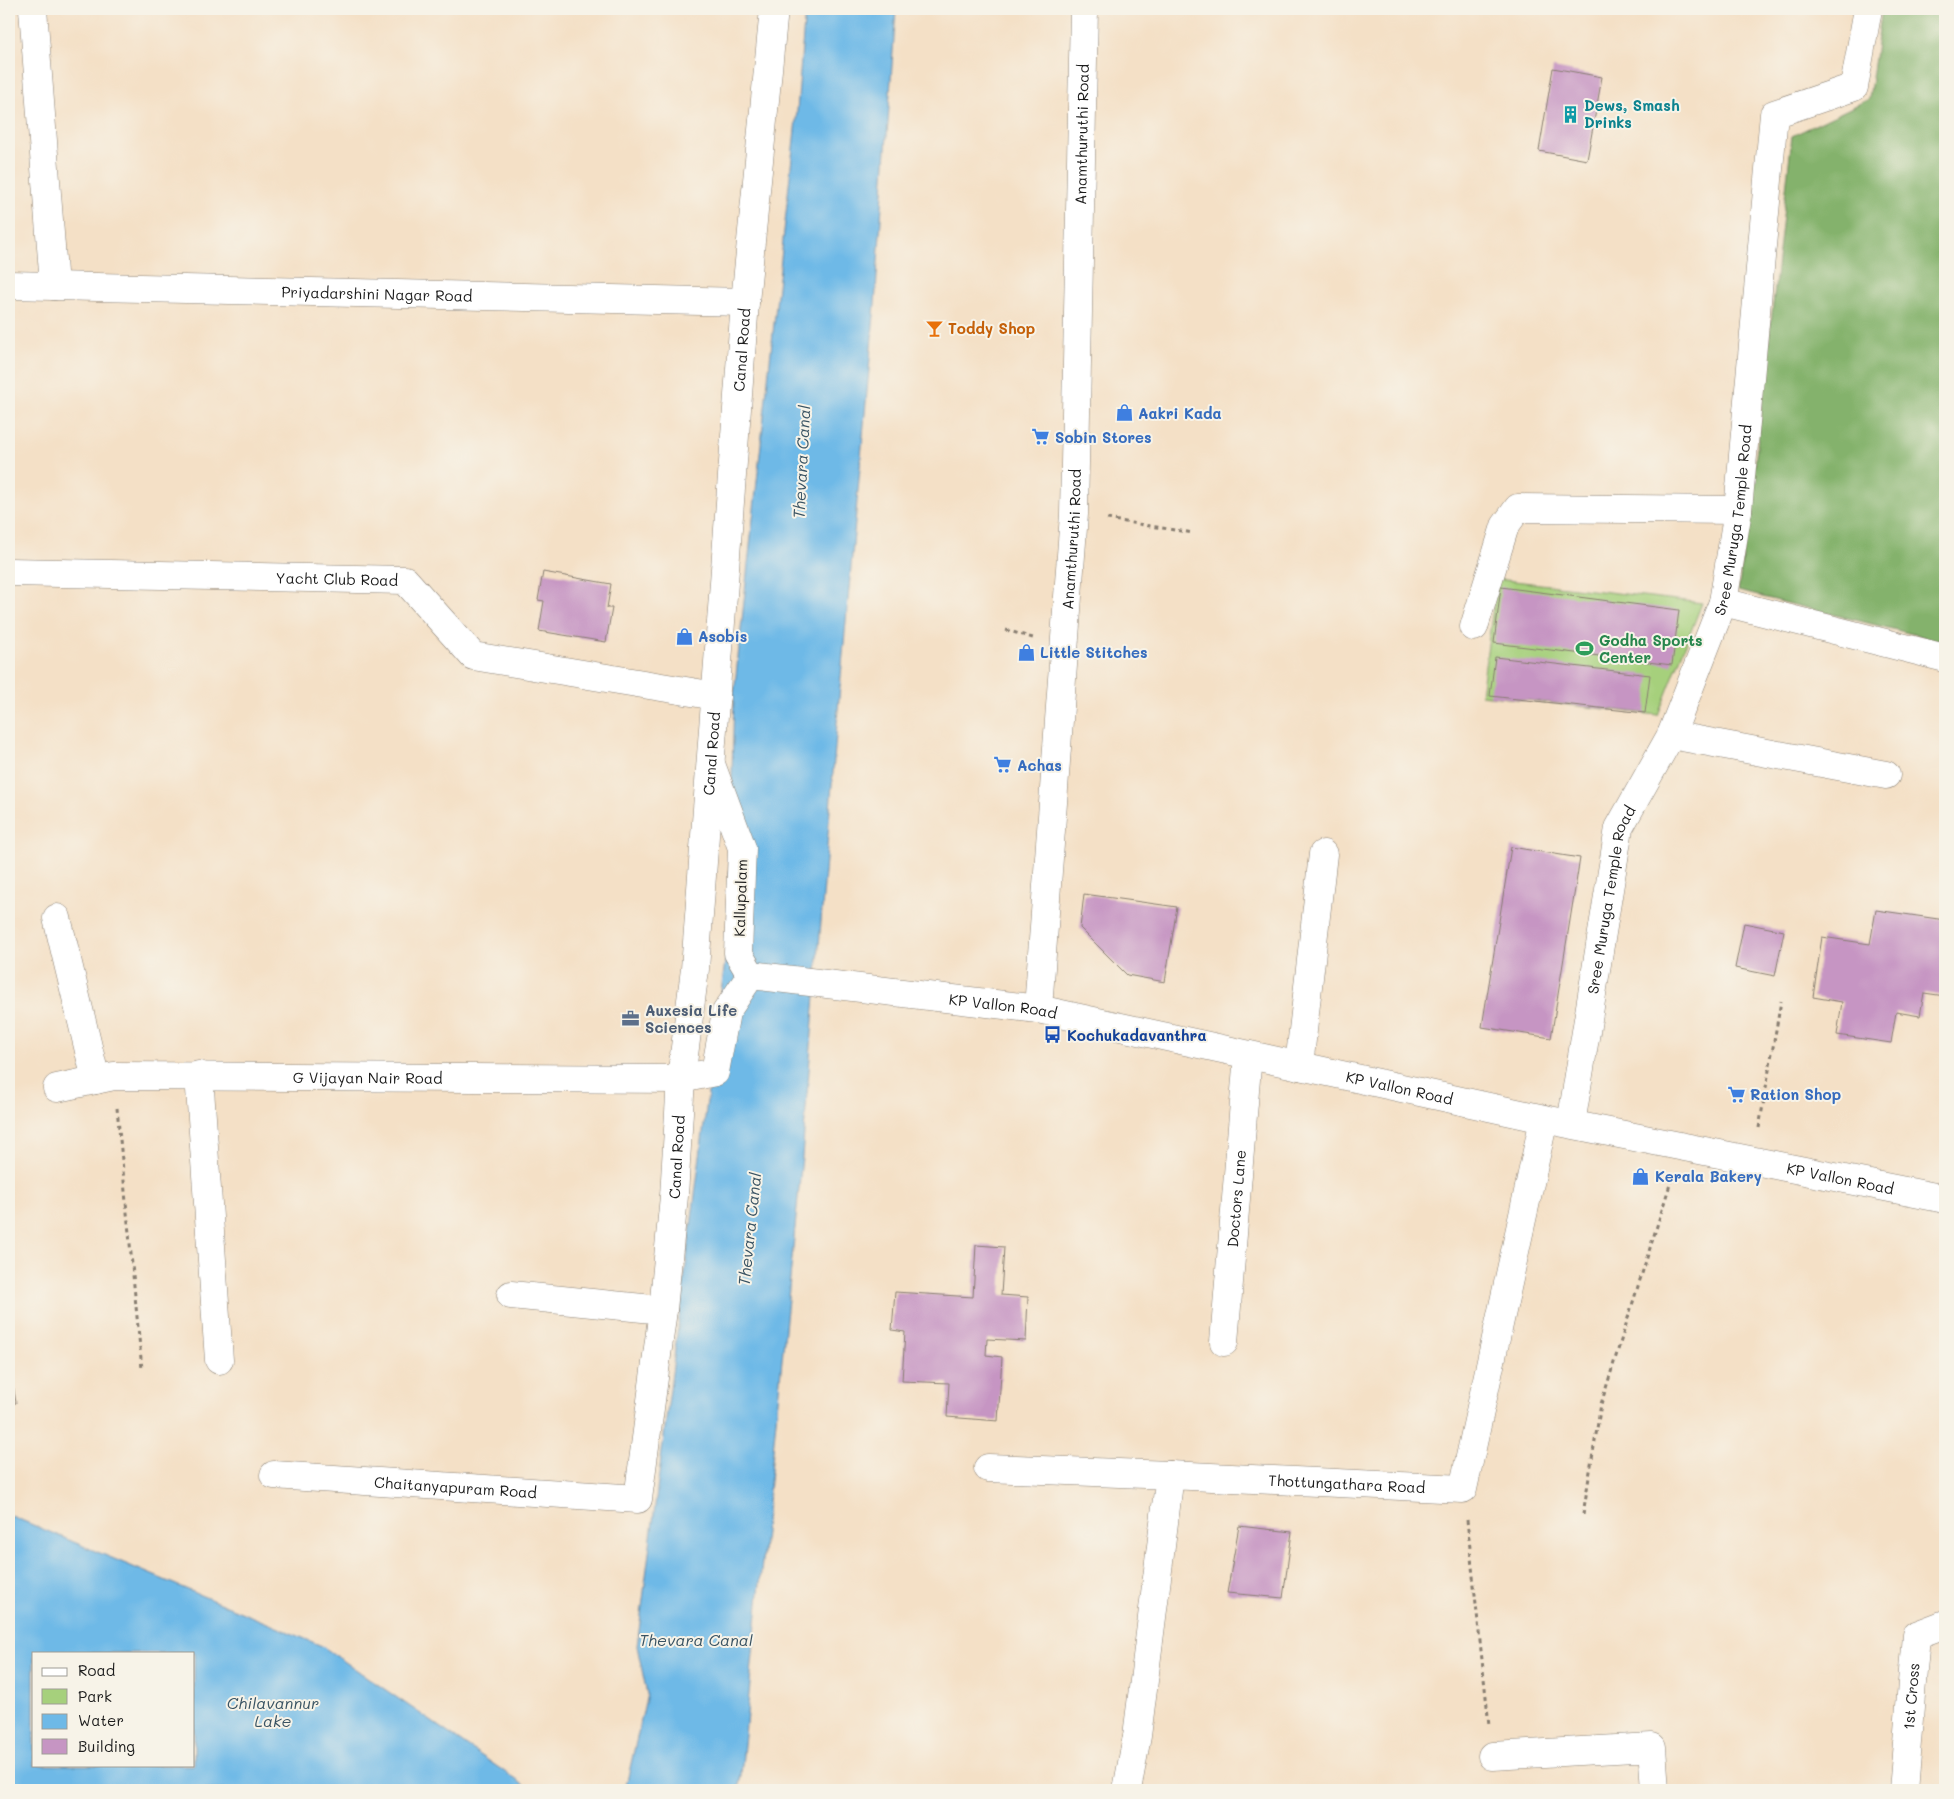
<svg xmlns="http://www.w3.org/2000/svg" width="1954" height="1799" font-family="Mali,sans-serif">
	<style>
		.green { fill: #a6d07c; stroke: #61764c }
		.forest { fill: #84b26c; stroke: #506744 }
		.water { fill: #6eb9e7; stroke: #456a82; fill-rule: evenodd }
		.building { fill: #c695c3 }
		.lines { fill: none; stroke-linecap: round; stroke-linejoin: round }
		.minor-casing { stroke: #887e71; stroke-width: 29 }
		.tertiary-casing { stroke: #887e71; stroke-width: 29 }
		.path { stroke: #887e71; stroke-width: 3; stroke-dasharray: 4 4; stroke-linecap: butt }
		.minor { stroke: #fff; stroke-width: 28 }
		.tertiary { stroke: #fff; stroke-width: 28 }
		.labels { text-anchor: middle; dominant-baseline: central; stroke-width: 4; stroke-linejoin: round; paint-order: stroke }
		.culture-label { font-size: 15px; font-weight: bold; fill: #0d838f; stroke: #f7f3e8; text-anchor: start }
		.street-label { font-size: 15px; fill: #1c1c1c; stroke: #f7f3e8 }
		.food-label { font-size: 15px; font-weight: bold; fill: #c56008; stroke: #f7f3e8; text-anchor: start }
		.shop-label { font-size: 15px; font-weight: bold; fill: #366cbe; stroke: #f7f3e8; text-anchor: start }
		.leisure-label { font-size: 15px; font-weight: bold; fill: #27864d; stroke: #f7f3e8; text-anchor: start }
		.service-label { font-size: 15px; font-weight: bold; fill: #4e5e75; stroke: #f7f3e8; text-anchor: start }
		.transit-label { font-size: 15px; font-weight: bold; fill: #164399; stroke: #f7f3e8; text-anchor: start }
		.water-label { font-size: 16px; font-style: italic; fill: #395363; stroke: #f7f3e8 }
	</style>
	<rect width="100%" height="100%" fill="#f7f3e8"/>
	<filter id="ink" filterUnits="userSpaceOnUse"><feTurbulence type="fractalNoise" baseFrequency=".02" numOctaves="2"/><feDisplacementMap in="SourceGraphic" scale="10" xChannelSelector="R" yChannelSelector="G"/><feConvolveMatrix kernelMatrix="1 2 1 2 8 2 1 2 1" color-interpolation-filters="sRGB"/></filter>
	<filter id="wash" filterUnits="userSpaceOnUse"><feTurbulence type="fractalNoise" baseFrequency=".0096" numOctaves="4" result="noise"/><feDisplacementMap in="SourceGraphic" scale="20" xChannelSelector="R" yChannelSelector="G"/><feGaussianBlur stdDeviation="1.12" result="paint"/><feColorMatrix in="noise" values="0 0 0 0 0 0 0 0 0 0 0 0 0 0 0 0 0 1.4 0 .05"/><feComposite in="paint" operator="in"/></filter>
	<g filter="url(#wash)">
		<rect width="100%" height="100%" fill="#f4e0c6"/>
		<!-- green -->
		<polygon class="green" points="1497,579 1702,603 1658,715 1481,695"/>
		<!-- forest -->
		<polygon class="forest" points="1882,9 1945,9 1945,642 1738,591 1749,518 1792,136 1869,99"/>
		<!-- water -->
		<g class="water">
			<polygon points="805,9 896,9 875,304 839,698 802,1157 741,1775 738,1790 625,1790 647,1694 637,1646 728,938 734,694 797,111"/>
			<path d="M9,1515L322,1646L531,1790H9ZM34,1653H194V1765H34Z"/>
		</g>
		<g id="blocks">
			<!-- building -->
			<g class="building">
				<polygon points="1553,68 1602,77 1587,160 1539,151"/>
				<polygon points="543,572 611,584 607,608 612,608 606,642 539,631 544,601 538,600"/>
				<polygon points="1501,587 1679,610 1672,665 1494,643"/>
				<polygon points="1495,657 1650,675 1645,713 1490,696"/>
				<polygon points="1511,847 1580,858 1551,1038 1482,1027"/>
				<polygon points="1084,894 1177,907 1165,982 1127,975 1080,928"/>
				<polygon points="1876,910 1945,920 1945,996 1924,993 1920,1016 1896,1012 1891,1043 1837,1035 1842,1002 1813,997 1822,937 1870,944"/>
				<polygon points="1744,923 1784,931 1775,976 1735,968"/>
				<polygon points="976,1245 1004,1247 1001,1295 1028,1297 1026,1341 987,1339 986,1355 1002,1357 998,1421 947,1417 949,1383 902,1381 905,1332 892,1330 895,1292 973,1297"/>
				<polygon points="9,1359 16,1403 9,1404"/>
				<polygon points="1239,1526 1292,1532 1283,1598 1227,1593"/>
			</g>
		</g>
	</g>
	<g filter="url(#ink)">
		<use href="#blocks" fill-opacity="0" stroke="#887e71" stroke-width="1"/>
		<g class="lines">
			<defs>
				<g id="minor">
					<polyline points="33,9 54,286"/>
					<path id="s1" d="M9,285L745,302"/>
					<path id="s2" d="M9,572L405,580L473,656L716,696"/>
					<polyline points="1723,602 1945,658"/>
					<polyline points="1474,627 1505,526 1518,508 1738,510"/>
					<polyline points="1671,735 1886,775"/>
					<polyline points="57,918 96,1080"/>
					<polyline points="1299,1066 1323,854"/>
					<polyline points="199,1075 219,1360"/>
					<path id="s3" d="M57,1088L114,1076L681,1079"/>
					<path id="s4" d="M1571,1124L1619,828L1671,735L1723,602L1738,510L1774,114L1854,87L1868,9"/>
					<polyline points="511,1295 663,1310"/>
					<path id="s5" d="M1224,1342L1248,1055"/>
					<polyline points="988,1468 1170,1475"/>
					<path id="s6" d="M274,1475L638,1499L663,1310L674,1196L681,1079L695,969L745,302L774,9"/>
					<polyline points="1492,1756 1652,1747 1655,1790"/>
					<path id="s7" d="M1127,1790L1137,1736L1170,1475L1463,1489L1544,1119"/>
					<path id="s8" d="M1903,1790L1916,1635L1945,1624"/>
				</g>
				<g id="tertiary">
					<polyline points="711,764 742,848 738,953 751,975"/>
					<path id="s9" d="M751,975L1038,1009L1544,1119L1945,1199"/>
					<path id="s10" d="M1038,1009L1074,514L1084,9"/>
					<polyline points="681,1079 715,1072 726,1012 751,975"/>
				</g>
			</defs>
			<!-- minor casing -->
			<use href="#minor" class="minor-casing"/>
			<!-- tertiary casing -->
			<use href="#tertiary" class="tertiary-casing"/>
			<!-- path -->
			<g class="path">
				<polyline points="1107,519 1193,533"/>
				<polyline points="1006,630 1033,638"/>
				<polyline points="117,1108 142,1369"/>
				<polyline points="1759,1128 1781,1001"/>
				<polyline points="1583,1514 1601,1404 1672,1178"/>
				<polyline points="1467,1520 1489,1725"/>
			</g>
			<!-- minor -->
			<use href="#minor" class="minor"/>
			<!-- tertiary -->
			<use href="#tertiary" class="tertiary"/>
		</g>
	</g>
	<!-- icons -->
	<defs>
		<symbol id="building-bare" viewBox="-9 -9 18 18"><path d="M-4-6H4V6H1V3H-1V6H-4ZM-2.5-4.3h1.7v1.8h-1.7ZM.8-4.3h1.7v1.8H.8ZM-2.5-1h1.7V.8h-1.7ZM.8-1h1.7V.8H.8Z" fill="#0f9aa8" stroke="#f7f3e8" stroke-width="2.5" paint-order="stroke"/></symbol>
		<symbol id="bar-bare" viewBox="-9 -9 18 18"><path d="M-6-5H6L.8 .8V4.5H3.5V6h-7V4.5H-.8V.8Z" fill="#e8710a" stroke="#f7f3e8" stroke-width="2.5" paint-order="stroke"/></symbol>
		<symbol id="shop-bare" viewBox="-9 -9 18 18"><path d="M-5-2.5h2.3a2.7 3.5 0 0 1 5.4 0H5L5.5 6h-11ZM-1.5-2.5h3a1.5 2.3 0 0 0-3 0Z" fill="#3f7fe0" stroke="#f7f3e8" stroke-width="2.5" paint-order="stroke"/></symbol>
		<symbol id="supermarket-bare" viewBox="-9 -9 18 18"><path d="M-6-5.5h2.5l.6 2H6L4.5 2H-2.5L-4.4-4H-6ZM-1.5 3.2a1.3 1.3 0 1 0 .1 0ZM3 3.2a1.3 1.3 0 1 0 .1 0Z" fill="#3f7fe0" stroke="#f7f3e8" stroke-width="2.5" paint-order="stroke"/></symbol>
		<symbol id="stadium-bare" viewBox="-9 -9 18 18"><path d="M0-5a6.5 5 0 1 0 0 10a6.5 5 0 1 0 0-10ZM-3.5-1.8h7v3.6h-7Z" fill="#2e9e5b" stroke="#f7f3e8" stroke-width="2.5" paint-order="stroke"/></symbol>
		<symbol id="office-bare" viewBox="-9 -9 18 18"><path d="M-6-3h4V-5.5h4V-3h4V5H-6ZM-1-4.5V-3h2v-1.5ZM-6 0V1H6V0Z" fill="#5c6f8a" stroke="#f7f3e8" stroke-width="2.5" paint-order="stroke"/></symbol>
		<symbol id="bus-bare" viewBox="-9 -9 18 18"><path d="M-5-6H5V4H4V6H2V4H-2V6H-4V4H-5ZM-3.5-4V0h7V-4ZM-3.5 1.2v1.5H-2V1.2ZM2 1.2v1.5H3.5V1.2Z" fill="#1a4fb4" stroke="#f7f3e8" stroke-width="2.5" paint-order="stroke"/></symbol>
	</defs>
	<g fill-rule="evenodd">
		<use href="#building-bare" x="1558" y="102" width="25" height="25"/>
		<use href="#bar-bare" x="922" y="316" width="25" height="25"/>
		<use href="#shop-bare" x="1112" y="400" width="25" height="25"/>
		<use href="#supermarket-bare" x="1028" y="424" width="25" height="25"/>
		<use href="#shop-bare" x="672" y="624" width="25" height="25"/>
		<use href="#stadium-bare" x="1572" y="636" width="25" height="25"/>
		<use href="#shop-bare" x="1014" y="640" width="25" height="25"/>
		<use href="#supermarket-bare" x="990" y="752" width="25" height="25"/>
		<use href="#office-bare" x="618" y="1006" width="25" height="25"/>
		<use href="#bus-bare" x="1040" y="1022" width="25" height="25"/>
		<use href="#supermarket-bare" x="1724" y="1082" width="25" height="25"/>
		<use href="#shop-bare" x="1628" y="1164" width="25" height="25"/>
	</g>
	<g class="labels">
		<!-- culture labels -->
		<g class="culture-label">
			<text x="1584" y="105">Dews, Smash<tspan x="1584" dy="17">Drinks</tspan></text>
		</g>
		<!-- street labels -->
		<g class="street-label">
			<text stroke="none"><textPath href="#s10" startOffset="876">Anamthuruthi Road</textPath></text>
			<text stroke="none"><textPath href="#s1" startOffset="368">Priyadarshini Nagar Road</textPath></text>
			<text stroke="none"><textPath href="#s6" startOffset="1519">Canal Road</textPath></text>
			<text stroke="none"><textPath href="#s4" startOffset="632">Sree Muruga Temple Road</textPath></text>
			<text stroke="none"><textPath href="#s10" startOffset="471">Anamthuruthi Road</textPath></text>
			<text stroke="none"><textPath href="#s2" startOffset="328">Yacht Club Road</textPath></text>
			<text stroke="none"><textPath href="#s6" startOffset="1114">Canal Road</textPath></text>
			<text transform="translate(740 898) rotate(-88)">Kallupalam</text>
			<text stroke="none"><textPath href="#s4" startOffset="228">Sree Muruga Temple Road</textPath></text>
			<text stroke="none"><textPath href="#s9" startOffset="254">KP Vallon Road</textPath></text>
			<text stroke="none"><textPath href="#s3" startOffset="312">G Vijayan Nair Road</textPath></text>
			<text stroke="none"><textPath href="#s9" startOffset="659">KP Vallon Road</textPath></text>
			<text stroke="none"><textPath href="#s6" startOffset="709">Canal Road</textPath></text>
			<text stroke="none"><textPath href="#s9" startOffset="1109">KP Vallon Road</textPath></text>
			<text stroke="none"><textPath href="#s5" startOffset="144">Doctors Lane</textPath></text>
			<text stroke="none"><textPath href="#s7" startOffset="495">Thottungathara Road</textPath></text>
			<text stroke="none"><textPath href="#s6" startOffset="182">Chaitanyapuram Road</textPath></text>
			<text stroke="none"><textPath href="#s8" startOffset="94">1st Cross</textPath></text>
		</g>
		<!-- food labels -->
		<g class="food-label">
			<text x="948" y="328">Toddy Shop</text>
		</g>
		<!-- shop labels -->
		<g class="shop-label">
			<text x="1138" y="413">Aakri Kada</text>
			<text x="1055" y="437">Sobin Stores</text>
			<text x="698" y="636">Asobis</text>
			<text x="1040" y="652">Little Stitches</text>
			<text x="1017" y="765">Achas</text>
			<text x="1750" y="1094">Ration Shop</text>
			<text x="1655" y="1176">Kerala Bakery</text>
		</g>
		<!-- leisure labels -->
		<g class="leisure-label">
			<text x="1599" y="640">Godha Sports<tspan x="1599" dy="17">Center</tspan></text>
		</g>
		<!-- service labels -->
		<g class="service-label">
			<text x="645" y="1010">Auxesia Life<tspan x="645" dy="17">Sciences</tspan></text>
		</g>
		<!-- transit labels -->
		<g class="transit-label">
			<text x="1067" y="1035">Kochukadavanthra</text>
		</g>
		<!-- water labels -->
		<g class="water-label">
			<text transform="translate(801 462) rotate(-87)">Thevara Canal</text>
			<text transform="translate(749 1229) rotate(-84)">Thevara Canal</text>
			<text x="696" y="1639">Thevara Canal</text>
			<text x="273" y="1702">Chilavannur<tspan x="273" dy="18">Lake</tspan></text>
		</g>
	</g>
	<!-- margin -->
	<rect width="1954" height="1799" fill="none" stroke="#f7f3e8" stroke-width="30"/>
	<!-- legend -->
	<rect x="32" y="1652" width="162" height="115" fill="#f7f3e8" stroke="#9f9d96"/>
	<rect x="42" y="1668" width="25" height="8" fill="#ffffff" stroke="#9f9d96"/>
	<text x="78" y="1676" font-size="15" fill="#1c1c1c">Road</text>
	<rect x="42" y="1689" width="25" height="15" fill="#a6d07c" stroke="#9f9d96"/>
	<text x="78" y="1702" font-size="15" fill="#1c1c1c">Park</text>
	<rect x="42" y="1714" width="25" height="15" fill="#6eb9e7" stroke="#9f9d96"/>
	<text x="78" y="1726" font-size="15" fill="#1c1c1c">Water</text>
	<rect x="42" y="1739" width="25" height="15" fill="#c695c3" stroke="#9f9d96"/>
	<text x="78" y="1752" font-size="15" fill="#1c1c1c">Building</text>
</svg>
